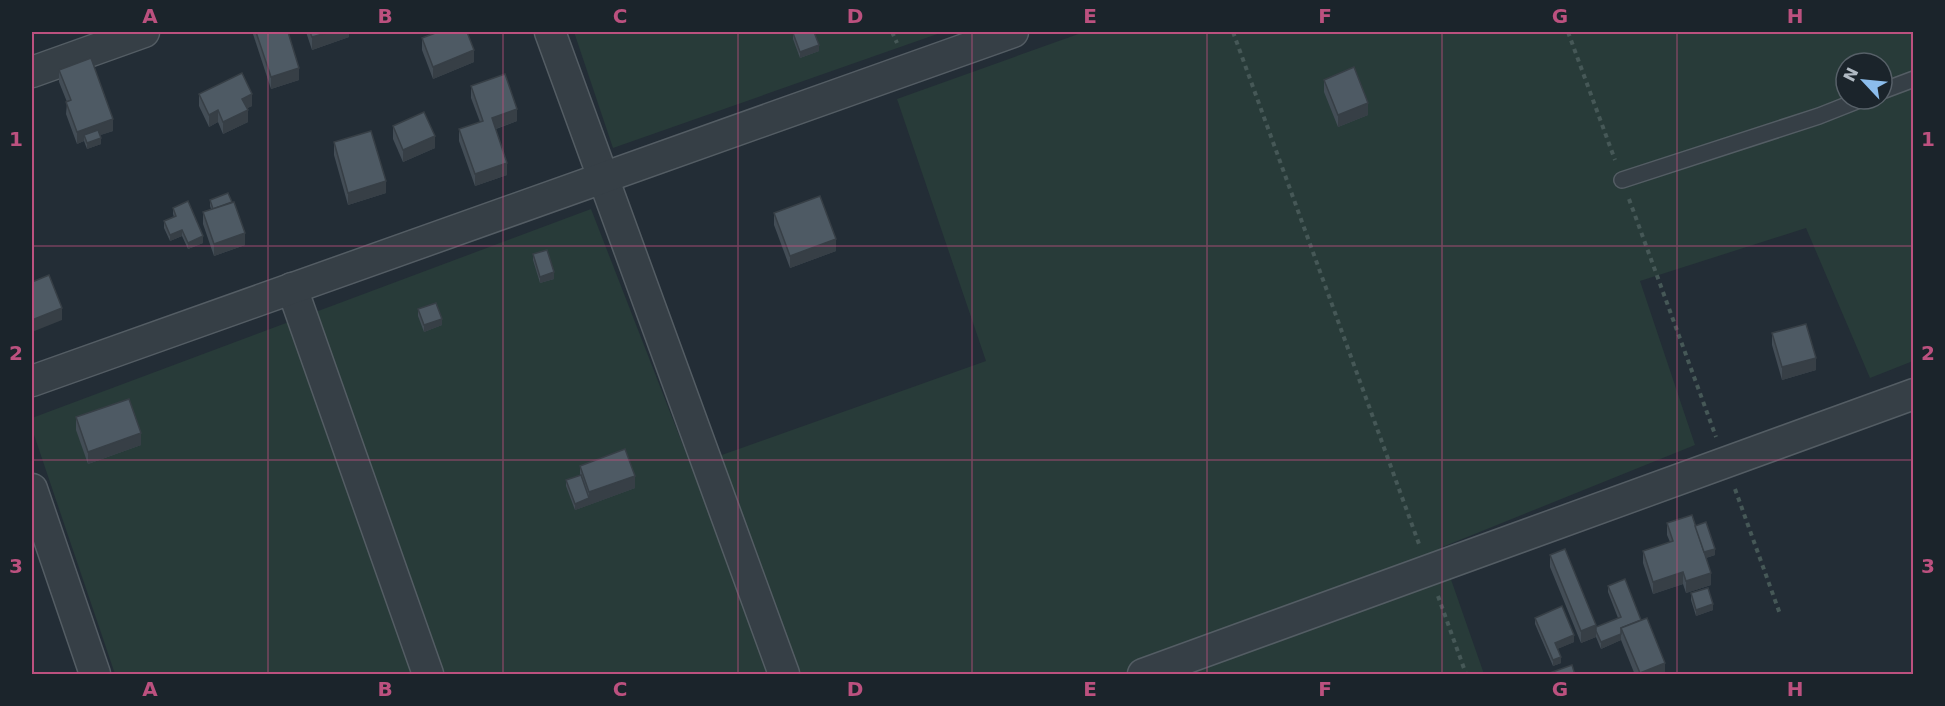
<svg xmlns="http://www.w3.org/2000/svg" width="1945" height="706" font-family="'DejaVu Sans',sans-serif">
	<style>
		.green { fill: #283b39; fill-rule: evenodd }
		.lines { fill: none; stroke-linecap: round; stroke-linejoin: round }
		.lane-casing { stroke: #545d64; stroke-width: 18 }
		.street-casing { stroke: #545d64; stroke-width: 33 }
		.path { stroke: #465857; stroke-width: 4; stroke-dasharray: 4.5 4.5; stroke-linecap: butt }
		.lane { stroke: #363f46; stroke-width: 15 }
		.street { stroke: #363f46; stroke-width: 30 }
		.wall { fill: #434d56 }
		.shaded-wall { fill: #373f46 }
		.building { fill: #4e5a64; stroke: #373f46; stroke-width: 1.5 }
		.grid { fill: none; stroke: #bc517f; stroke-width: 1.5; stroke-opacity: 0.55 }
		.neatline { fill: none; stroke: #bc517f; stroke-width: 2 }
		.grid-label { font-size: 20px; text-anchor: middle; font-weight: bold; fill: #bc517f }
	</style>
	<rect width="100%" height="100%" fill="#232d36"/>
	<!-- green -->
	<g class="green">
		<polygon points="574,32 943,32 613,148"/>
		<path d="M1084,32H1913V361L1870,378L1806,228L1640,281L1695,445L1440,548L1484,674H115L32,429V418L591,209L691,466L986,361L897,99ZM1846,63H1882V99H1846Z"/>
	</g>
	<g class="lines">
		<defs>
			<g id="lane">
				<polyline points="1882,91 1914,79"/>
				<polyline points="1622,180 1819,116 1862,99"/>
			</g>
			<g id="street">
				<polyline points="550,32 784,674"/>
				<polyline points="32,72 144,32"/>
				<polyline points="292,288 428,674"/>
				<polyline points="32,381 1013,32"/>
				<polyline points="32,489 95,674"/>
				<polyline points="1143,674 1914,394"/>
			</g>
		</defs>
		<!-- lane casing -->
		<use href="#lane" class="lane-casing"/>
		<!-- street casing -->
		<use href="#street" class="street-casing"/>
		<!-- path -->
		<g class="path">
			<polyline points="892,32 897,43"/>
			<polyline points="1233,32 1419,544"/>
			<polyline points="1568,32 1615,160"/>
			<polyline points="1629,199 1716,437"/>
			<polyline points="1735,489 1780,614"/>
			<polyline points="1438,596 1466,674"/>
		</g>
		<!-- lane -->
		<use href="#lane" class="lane"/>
		<!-- street -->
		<use href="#street" class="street"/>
	</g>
	<!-- wall -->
	<g class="wall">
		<polygon points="253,32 288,32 299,80 271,89 253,34"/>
		<polygon points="306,32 349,32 349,37 312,50"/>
		<polygon points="793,33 819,51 800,58 793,39"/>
		<polygon points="422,38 474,62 433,79 422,50"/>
		<polygon points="59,70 113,131 100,135 101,144 87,149 84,141 77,144 66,114 67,102 59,82"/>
		<polygon points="1324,80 1368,115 1338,127 1324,92"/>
		<polygon points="471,86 517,121 496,129 507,175 475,186 459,141 459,129 480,122 471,98"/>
		<polygon points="199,94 252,106 247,108 248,122 223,134 218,122 209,127 199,106"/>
		<polygon points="393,126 435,148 403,162 393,139"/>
		<polygon points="334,142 386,193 348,205 334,155"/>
		<polygon points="210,200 245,245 214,256 203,224 203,212 211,209 210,206"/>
		<polygon points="173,208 203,243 188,249 182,236 170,241 164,228 164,221 174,217 173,214"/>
		<polygon points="774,213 836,251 790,268 774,225"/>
		<polygon points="533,254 554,279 540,283 533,260"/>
		<polygon points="418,309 442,325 424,332 418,316"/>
		<polygon points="1772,333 1816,370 1782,380 1772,345"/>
		<polygon points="76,417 141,445 88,464 76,430"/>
		<polygon points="580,466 635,488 575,510 566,486 566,480 580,476"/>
		<polygon points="1667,523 1695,526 1715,555 1706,558 1711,585 1686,593 1683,584 1653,594 1643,563 1643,551 1670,542 1667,535"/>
		<polygon points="1550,555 1596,627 1618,618 1608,592 1608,586 1641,620 1665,675 1635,675 1621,640 1601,649 1596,637 1581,643 1550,567"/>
		<polygon points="1691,593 1713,610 1696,616 1691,600"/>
		<polygon points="1535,618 1574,642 1557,649 1561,663 1553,666 1535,624"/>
	</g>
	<!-- shaded-wall -->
	<g class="shaded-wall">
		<polygon points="330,32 349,32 349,37 312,50 312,37"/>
		<polygon points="819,45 819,51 800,58 800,52"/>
		<polygon points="474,50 474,62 433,79 433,67"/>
		<polygon points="299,68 299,80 271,89 271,77"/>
		<polygon points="252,94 252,106 242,111 242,99"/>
		<polygon points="1368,103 1368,115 1338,127 1338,115"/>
		<polygon points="517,109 517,121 492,130 492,118"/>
		<polygon points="218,110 218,122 209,127 209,115"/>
		<polygon points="248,110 248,122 223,134 223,122"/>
		<polygon points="113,119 113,131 86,140 84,135 84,141 77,144 77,132"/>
		<polygon points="435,136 435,148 403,162 403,150"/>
		<polygon points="101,138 101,144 87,149 87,143"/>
		<polygon points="507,163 507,175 475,186 475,174"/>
		<polygon points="386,181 386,193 348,205 348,193"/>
		<polygon points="182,230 182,236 170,241 170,235"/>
		<polygon points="245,233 245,245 214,256 214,244"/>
		<polygon points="203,236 203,243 188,249 188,243"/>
		<polygon points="836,239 836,251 790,268 790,256"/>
		<polygon points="554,272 554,279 540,283 540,277"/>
		<polygon points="62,308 62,320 32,332 32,320"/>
		<polygon points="442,319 442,325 424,332 424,325"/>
		<polygon points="1816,358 1816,370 1782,380 1782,367"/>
		<polygon points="141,433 141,445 88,464 88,452"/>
		<polygon points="635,476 635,488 589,505 589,492"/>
		<polygon points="589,498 589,505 575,510 575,504"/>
		<polygon points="1715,549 1715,555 1702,559 1702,553"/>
		<polygon points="1683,572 1683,584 1653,594 1653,582"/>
		<polygon points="1711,573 1711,585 1686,593 1686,581"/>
		<polygon points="1713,604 1713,610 1696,616 1696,610"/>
		<polygon points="1596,625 1596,637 1581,643 1581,631"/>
		<polygon points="1621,634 1621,640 1601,649 1601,642"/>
		<polygon points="1574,635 1574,642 1555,650 1555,643"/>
		<polygon points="1561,657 1561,663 1553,666 1553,660"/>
		<polygon points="1665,663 1665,675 1640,675 1640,673"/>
	</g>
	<!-- building -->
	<g class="building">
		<polygon points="256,32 288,32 299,68 271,77"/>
		<polygon points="310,32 330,32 312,37"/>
		<polygon points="438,32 467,32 474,50 433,67 422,38"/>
		<polygon points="796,32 814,32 819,45 800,52 793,33"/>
		<polygon points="91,58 113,119 77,132 66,102 71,100 59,70"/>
		<polygon points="1354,67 1368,103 1338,115 1324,80"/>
		<polygon points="242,73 252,94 242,99 248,110 223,122 218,110 209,115 199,94"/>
		<polygon points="505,74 517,109 492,118 507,163 475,174 459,129 483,121 471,86"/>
		<polygon points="424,112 435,136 403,150 393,126"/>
		<polygon points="98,130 101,138 87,143 84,135"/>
		<polygon points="371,131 386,181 348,193 334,142"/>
		<polygon points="228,193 232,202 213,209 210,200"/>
		<polygon points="820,196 836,239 790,256 774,213"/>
		<polygon points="188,201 203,236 188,243 182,230 170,235 164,221 176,216 173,208"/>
		<polygon points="234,202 245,233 214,244 203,212"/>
		<polygon points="547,250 554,272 540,277 533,254"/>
		<polygon points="49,275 62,308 32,320 32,282"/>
		<polygon points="436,303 442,319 424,325 418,309"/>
		<polygon points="1806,324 1816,358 1782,367 1772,333"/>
		<polygon points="129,399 141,433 88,452 76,417"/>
		<polygon points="625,449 635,476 589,492 580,466"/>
		<polygon points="581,475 589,498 575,504 566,480"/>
		<polygon points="1692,515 1711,573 1686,581 1683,572 1653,582 1643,551 1673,541 1667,523"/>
		<polygon points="1706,522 1715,549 1704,552 1695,526"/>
		<polygon points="1565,549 1596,625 1581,631 1550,555"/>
		<polygon points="1625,579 1641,620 1621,628 1621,634 1601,642 1596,631 1596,627 1621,617 1608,586"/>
		<polygon points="1708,588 1713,604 1696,610 1691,593"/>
		<polygon points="1562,606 1574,635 1555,643 1561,657 1553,660 1535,618"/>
		<polygon points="1647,618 1665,663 1640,673 1621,628"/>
		<polygon points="1572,665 1575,675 1544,675"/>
	</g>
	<!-- grid -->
	<path class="grid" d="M268,32V674M503,32V674M738,32V674M972,32V674M1207,32V674M1442,32V674M1677,32V674M32,246H1914M32,460H1914"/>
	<!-- border -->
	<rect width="1945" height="706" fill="none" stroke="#1b242b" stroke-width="66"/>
	<!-- north arrow -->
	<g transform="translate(1864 81) rotate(296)"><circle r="28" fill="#1b242b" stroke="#576068" stroke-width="1.5"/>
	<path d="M0-4.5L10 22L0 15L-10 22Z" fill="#8cbdec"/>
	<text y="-9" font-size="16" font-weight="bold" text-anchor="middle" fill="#b1bac3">N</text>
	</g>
	<rect x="33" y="33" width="1879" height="640" class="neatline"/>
	<g class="grid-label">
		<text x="150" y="23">A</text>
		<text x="385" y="23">B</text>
		<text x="620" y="23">C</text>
		<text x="855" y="23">D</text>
		<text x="1090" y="23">E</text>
		<text x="1325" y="23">F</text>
		<text x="1560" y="23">G</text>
		<text x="1795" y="23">H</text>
		<text x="16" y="146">1</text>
		<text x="1928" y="146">1</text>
		<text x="16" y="360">2</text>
		<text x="1928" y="360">2</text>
		<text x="16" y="573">3</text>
		<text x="1928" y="573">3</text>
		<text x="150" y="696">A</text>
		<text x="385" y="696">B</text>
		<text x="620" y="696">C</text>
		<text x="855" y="696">D</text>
		<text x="1090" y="696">E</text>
		<text x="1325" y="696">F</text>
		<text x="1560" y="696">G</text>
		<text x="1795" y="696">H</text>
	</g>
</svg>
